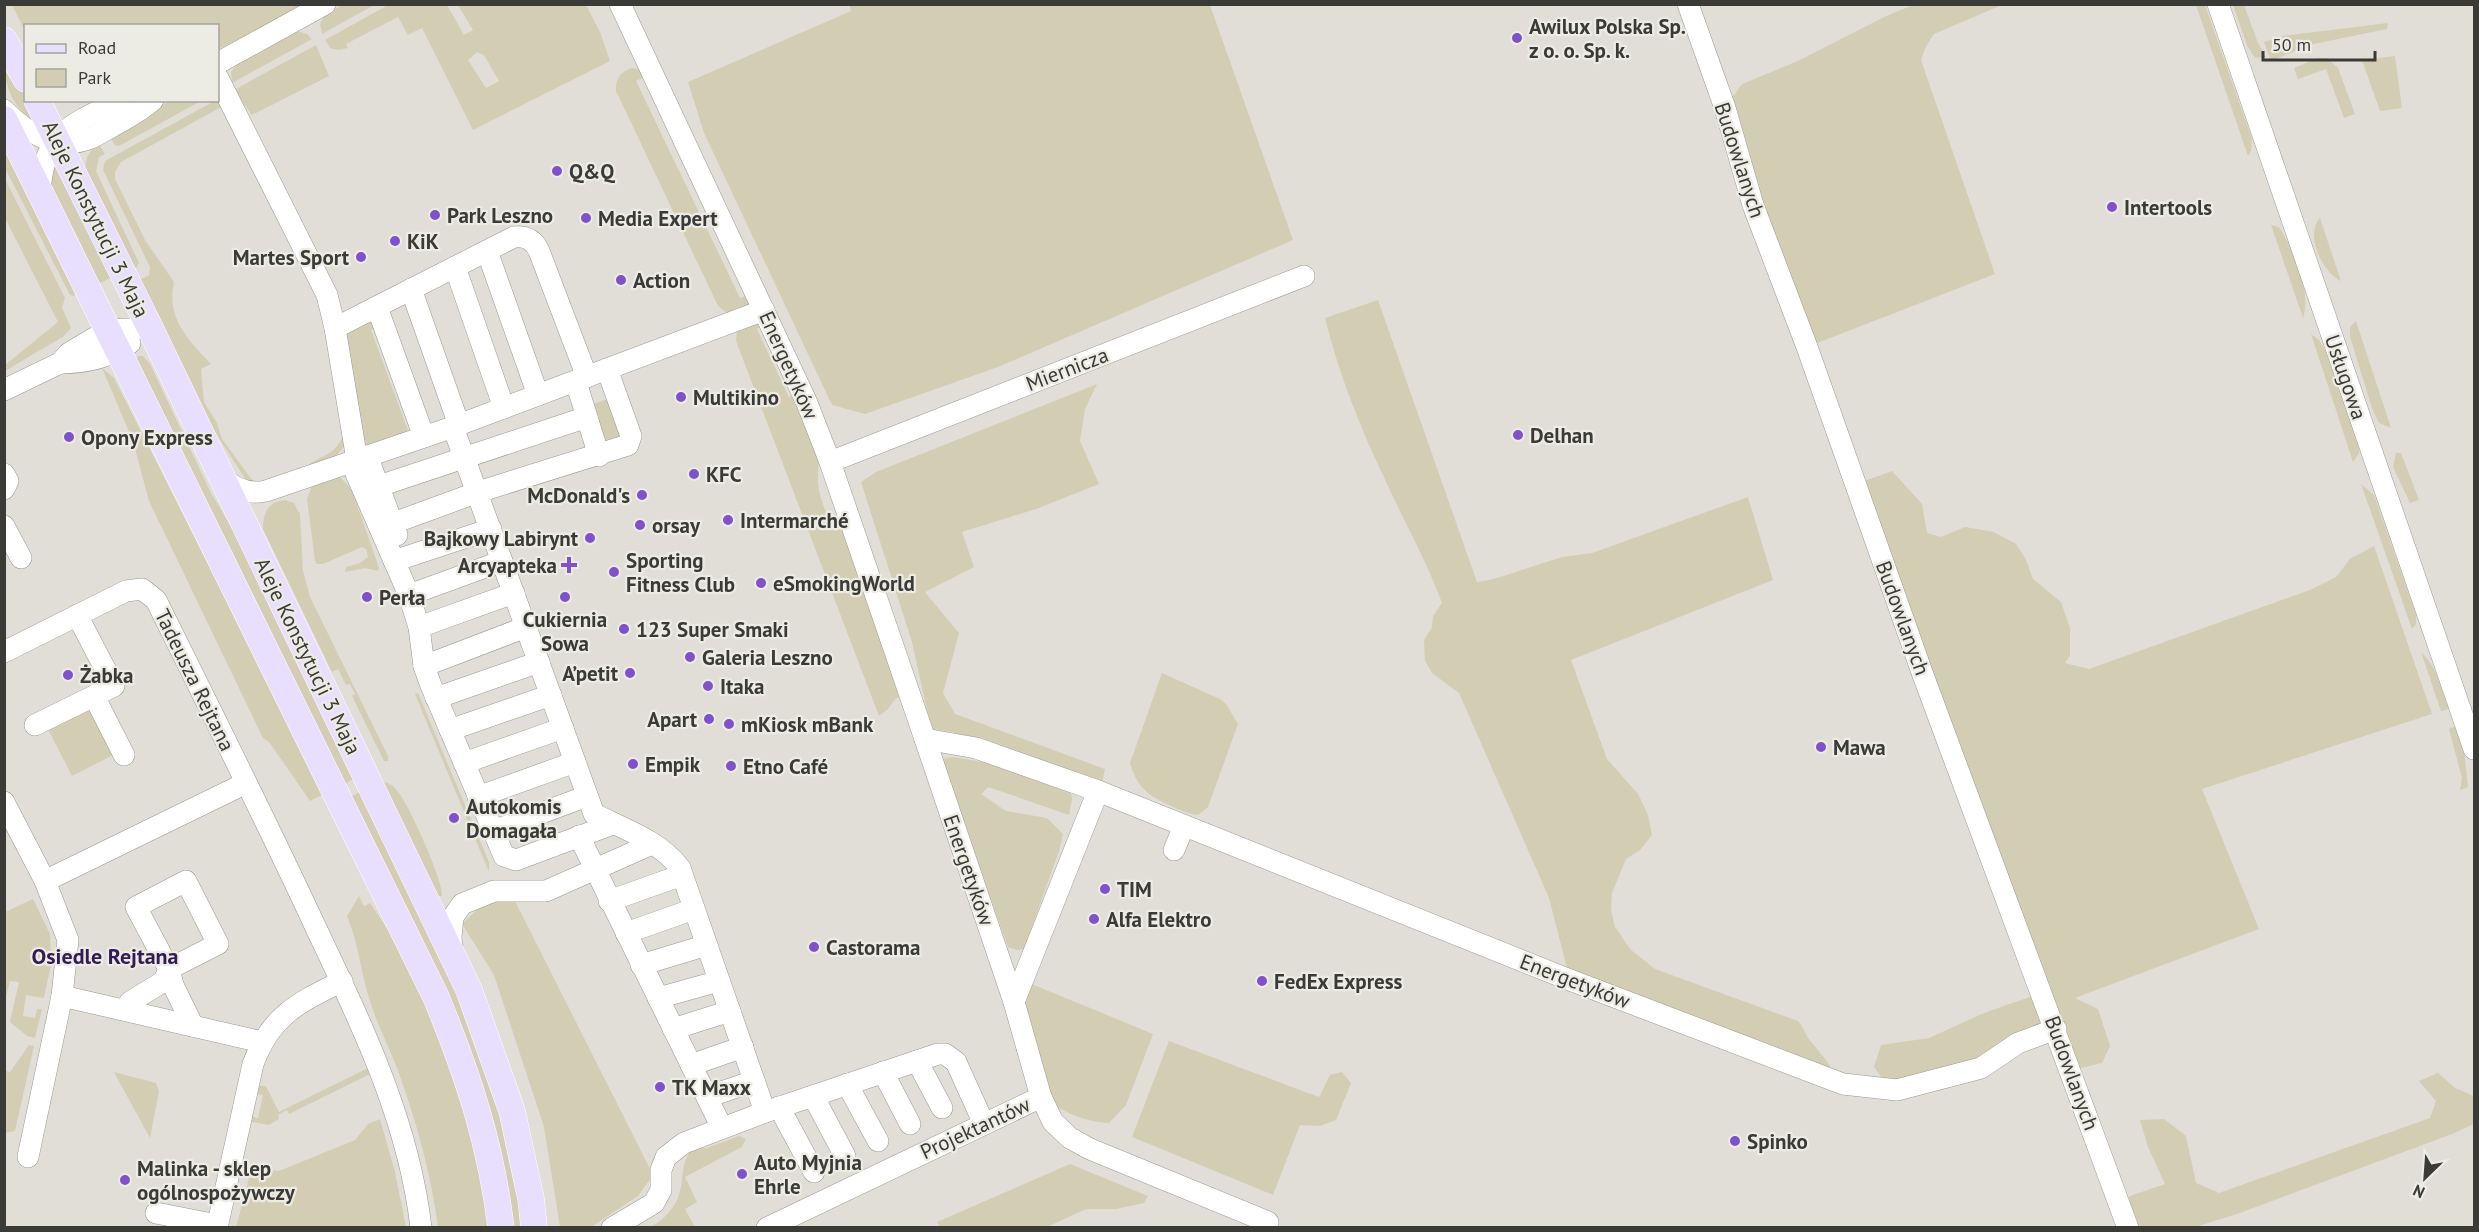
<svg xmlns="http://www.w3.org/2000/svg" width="2479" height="1232" font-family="'PT Sans',sans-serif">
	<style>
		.green { fill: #d3ceb3; fill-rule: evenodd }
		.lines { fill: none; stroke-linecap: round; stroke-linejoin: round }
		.minor-casing { stroke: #9a9992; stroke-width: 22 }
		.major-casing { stroke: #fff; stroke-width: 27 }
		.minor { stroke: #fff; stroke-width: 21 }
		.major { stroke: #e7dffd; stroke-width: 26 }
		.poi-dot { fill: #7f52cb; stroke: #edece4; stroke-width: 2 }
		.labels { text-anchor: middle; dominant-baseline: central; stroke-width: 4.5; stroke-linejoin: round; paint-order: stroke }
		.poi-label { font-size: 21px; font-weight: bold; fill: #3a3a37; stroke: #edece4; text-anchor: start }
		.street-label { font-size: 21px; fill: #3a3a37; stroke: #edece4 }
		.neighbourhood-label { font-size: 22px; font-weight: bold; fill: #321c56; stroke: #edece4 }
	</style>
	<rect width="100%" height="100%" fill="#e0ded7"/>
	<!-- green -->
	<g class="green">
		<polygon points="12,5 307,5 271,24 218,49 218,26 26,26 25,31"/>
		<polygon points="342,5 374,5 322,34 320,24 325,15"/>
		<path d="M388,5H447L464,35L473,30L458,5H586L600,32L610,61L473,130L422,28L408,35L398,17L346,44L348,48L338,50L330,48L325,40ZM477,52L484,55L499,81L486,88L468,60Z"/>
		<polygon points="849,5 1210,5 1293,240 998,367 865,414 832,405 704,133 688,82 851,11"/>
		<polygon points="1913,5 2002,5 1934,34 1926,46 1921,60 1995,274 1807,347 1725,108 1742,84 1798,61 1884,17"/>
		<polygon points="2196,5 2205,5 2252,139 2251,151 2248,156"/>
		<polygon points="2233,5 2244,5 2258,43 2266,57 2255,58 2247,45"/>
		<polygon points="2388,23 2387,29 2309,45 2271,61 2264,42 2282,36"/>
		<polygon points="297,31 307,34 312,39 232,83 231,72 241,60"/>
		<polygon points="316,45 329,76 252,115 234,90"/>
		<path d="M4,55L25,94L26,100L46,132C14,106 5,98 4,55Z"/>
		<polygon points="2395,56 2402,108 2380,111 2362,60"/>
		<polygon points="2318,58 2327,58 2338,68 2355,114 2344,118 2326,69 2298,79 2294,68"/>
		<path d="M632,68L644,70L648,75L636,81L740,298L753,293L750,307L728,314L718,306L616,91C615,79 620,72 632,68Z"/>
		<path d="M218,99L223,106L121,162L115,172V179L145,240L174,282C166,319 188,339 211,364L201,369L204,402L217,423L222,439L255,484L246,480L204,415L136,282L149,275L150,267L103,170L105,161Z"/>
		<polygon points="170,101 201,101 119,146 115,145 109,135"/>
		<polygon points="4,138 80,293 73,296 70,295 5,168"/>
		<polygon points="97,141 105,154 99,157 96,171 139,263 137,267 130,270 85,168 87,157"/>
		<polygon points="52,156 115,276 96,285 51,195"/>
		<polygon points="5,179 65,298 62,308 71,328 64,336 5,371 5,365 58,322 5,218"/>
		<path d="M2320,218L2341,281C2323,273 2304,235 2320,218Z"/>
		<path d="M2271,225L2279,227C2293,249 2312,293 2303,318Z"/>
		<path d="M1378,300L1477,582L1494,579L1562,557L1592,553L1748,497L1773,580L1571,660L1607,759L1638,794L1648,815L1652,835L1640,850L1626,859L1612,893L1611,910L1615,927L1631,950L1655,969L1798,1021C1804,1028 1806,1036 1811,1042C1818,1050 1824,1057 1830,1066L1827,1077L1570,980L1549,898L1459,693L1432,673L1425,661L1424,640L1432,627L1433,616L1442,603C1427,562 1406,525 1388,486C1361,430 1340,378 1325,318Z"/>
		<path d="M377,307L383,324L371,330L412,441L357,460L347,443L334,458L304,470C316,454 334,460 344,434L331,351L325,338Z"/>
		<polygon points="2356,321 2391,428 2379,423 2373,411 2350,337 2350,327"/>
		<path d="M740,323H767L757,329L789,397L795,395L821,455C812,481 822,522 848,534L912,696L896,698L888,709L879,716L736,341L737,329Z"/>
		<polygon points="2311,334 2319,340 2325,350 2358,440 2359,453 2353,462"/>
		<polygon points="139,356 143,356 150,364 211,493 251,560 358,777 344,784 135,360"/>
		<polygon points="102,368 114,378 118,386 324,794 310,801 269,742 263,738 149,501 133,441"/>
		<polygon points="1097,384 1085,409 1080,441 1099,484 1036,509 962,532 974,567 925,592 959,633 943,693 955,714 1105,769 1102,783 953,732 931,729 912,642 861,482 876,472"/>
		<polygon points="610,398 621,437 606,444 588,406"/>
		<polygon points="2396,453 2401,453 2419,500 2410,503 2393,467"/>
		<polygon points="1892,471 1922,504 1927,533 1941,537 1965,527 1994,532 2016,544 2026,560 2033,579 2061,602 2070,628 2070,656 2065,663 2089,669 2310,590 2336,577 2350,559 2374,546 2432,714 2202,789 2259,929 2075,998 2098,1009 2110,1046 2102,1063 2081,1068 2067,1059 2056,1030 1981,1068 1889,1089 1874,1067 1881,1045 1929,1038 1984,1013 2041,993 1856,484"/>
		<polygon points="331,475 341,478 352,490 379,568 378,571 365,568 345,572 346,567 360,563 368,557 366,549 362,547 323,564 317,564 315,561 307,499 313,483"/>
		<polygon points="2361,484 2374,495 2416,615 2416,624 2412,629"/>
		<path d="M285,500L294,503L300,514L303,571L310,597L388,756V761H384L352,696L355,694L350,684L346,685L338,669L332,672L263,529C263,512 268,502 285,500Z"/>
		<path d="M2421,652C2437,667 2441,689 2449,709L2441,711Z"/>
		<path d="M1162,673L1220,699L1226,704L1238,724L1208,807L1198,815C1188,814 1180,810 1171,806C1149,796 1137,788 1130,763Z"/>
		<polygon points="418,693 489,862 489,872 415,694"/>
		<polygon points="91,708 115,754 72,776 45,723"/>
		<polygon points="2458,725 2464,751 2468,787 2460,790 2462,778 2449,729"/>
		<polygon points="952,757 990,763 1070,789 1072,799 1069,815 988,787 981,794 1006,811 1047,818 1063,834 1059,851 1024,949 1017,950 1008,947 941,759"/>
		<path d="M383,782C392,783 397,790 401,796C412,813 442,878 442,896H437L380,784Z"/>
		<path d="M364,790L459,993L501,1113L524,1227H514C494,1069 421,938 350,797Z"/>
		<polygon points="502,895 515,901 653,1175 638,1196 591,1227 560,1227 544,1127 494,975 462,924 482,905"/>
		<path d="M359,896L364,906L370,903L398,945L446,1051L477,1157L489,1227H438C431,1173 416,1120 397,1068C389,1047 378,1026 371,1004C361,975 359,944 347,916Z"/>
		<polygon points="33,899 50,934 51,957 36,958 37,963 51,965 44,998 26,995 23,1016 35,1018 37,1009 42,1009 35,1038 27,1036 10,1022 19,982 10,981 4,1004 5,912"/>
		<path d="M1022,980L1153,1034L1126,1105L1109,1123C1080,1121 1065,1112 1041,1097L1014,1002Z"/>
		<polygon points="1169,1041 1319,1097 1330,1075 1342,1072 1351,1083 1336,1120 1320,1126 1300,1125 1273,1195 1132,1137"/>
		<polygon points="29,1045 34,1046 15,1131 5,1133 5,1071 10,1072"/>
		<polygon points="370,1067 370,1074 289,1114 287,1110 278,1115 279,1119 269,1125 247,1121 248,1116 258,1118 263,1095 253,1093 259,1086 266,1086 279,1112"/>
		<polygon points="114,1072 156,1083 159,1091 150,1138"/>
		<polygon points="2438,1073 2455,1088 2474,1096 2474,1124 2452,1134 2237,1214 2195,1227 2128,1228 2123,1214 2130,1196 2165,1184 2148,1147 2140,1120 2164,1119 2186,1136 2196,1183 2219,1193 2430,1118 2436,1101 2419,1081"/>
		<polygon points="380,1119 395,1172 406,1227 236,1227 249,1178 263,1169 279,1171 355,1140 368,1124"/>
		<path d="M739,1136L746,1139L742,1147L685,1177L697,1202L685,1209L695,1227L648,1228C661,1223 675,1208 679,1195C685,1176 679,1161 695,1147L707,1148Z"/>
		<polygon points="1070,1164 1148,1196 1144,1203 1116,1209 1086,1209 1047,1227 940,1227 937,1222"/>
	</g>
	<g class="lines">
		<defs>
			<g id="minor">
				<polyline points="620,4 807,403 830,462 925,739 1014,1002 1041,1097 1053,1122 1070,1138 1090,1149 1268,1222"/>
				<polyline points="1688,4 1725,108 1753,205 1807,347 1923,675 2128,1228"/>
				<polyline points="2218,4 2474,749"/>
				<polyline points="218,63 325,4"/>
				<polyline points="218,78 327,295 335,328 357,460"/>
				<path d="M4,110C25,132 57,151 88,139C97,136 105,130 113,126C127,118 141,111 153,100"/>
				<path d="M40,194C42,133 73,123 122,100"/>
				<polyline points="487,251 538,395"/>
				<polyline points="455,267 504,408"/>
				<polyline points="411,289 459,425"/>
				<polyline points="377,307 424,437"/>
				<path d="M335,328L514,237C526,236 534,240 539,251L587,377"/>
				<path d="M60,363C85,363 109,358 130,343"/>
				<polyline points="576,382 599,456"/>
				<polyline points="4,390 60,363 69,353 108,330 150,328"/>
				<path d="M453,427L594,814C624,829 660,841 680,868L765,1112"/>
				<polyline points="367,456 397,535"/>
				<polyline points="351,462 409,595 419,627 424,666 430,683 504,856 516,860 613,824"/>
				<polyline points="830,462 1304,276"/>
				<polyline points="4,474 8,481 4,489"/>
				<path d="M221,476C233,488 248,495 266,491L453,427L764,310"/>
				<polyline points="364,491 587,417"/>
				<polyline points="4,526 21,558"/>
				<polyline points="380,528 478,492 628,445 631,436 607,369"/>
				<polyline points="394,561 491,529"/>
				<polyline points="409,595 502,561"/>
				<polyline points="419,627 514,593"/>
				<path d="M4,652L126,591L142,589L156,600C210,709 265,818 316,928C361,1023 409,1121 421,1228"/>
				<polyline points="424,666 526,627"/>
				<polyline points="94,696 124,755"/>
				<polyline points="436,698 539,662"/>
				<polyline points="35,725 114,686 77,615"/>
				<polyline points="450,730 551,695"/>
				<polyline points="925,739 976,748 1098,791 1570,980 1843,1084 1897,1090 1981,1068 2018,1043 2056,1029"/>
				<polyline points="464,763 563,728"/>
				<polyline points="478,797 575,762"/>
				<polyline points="4,802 45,881 68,940 62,996 28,1157"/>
				<polyline points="493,831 587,796"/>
				<polyline points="579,836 722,1128"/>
				<polyline points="1174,850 1184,826"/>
				<polyline points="45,881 246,783"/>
				<polyline points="609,901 682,875"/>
				<polyline points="626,933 694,909"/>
				<polyline points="452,952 451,937 453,917 462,904 494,891 546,891 652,844"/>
				<polyline points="641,965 707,945"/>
				<polyline points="62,996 262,1042"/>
				<polyline points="658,998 719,981"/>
				<polyline points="1014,1002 1098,791"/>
				<polyline points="130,1011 130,1002 164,981 169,969 218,944 186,881 136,907 169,969 173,985 193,1026"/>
				<polyline points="673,1029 730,1011"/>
				<polyline points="917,1061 942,1108"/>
				<polyline points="691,1065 743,1047"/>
				<polyline points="883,1072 910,1124"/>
				<polyline points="847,1084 878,1141"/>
				<polyline points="813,1096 845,1156"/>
				<polyline points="707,1097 754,1081"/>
				<polyline points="779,1107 814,1172"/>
				<polyline points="156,1213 217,1225"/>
				<path d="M217,1228L253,1064C271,1015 298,1003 342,981"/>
				<polyline points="612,1228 654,1203 661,1190 661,1170 666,1157 684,1143 765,1112 938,1054 945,1054 956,1062 984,1124"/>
				<polyline points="767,1228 1041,1097"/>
			</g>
			<g id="major">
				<polyline points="4,40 26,79"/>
				<polyline points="37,100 150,328 469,990 512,1111 531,1199 534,1228"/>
				<path d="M4,119L436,997C468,1075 491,1144 501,1228"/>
			</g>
		</defs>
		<!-- minor casing -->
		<use href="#minor" class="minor-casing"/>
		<!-- major casing -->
		<use href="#major" class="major-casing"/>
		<!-- minor -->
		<use href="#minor" class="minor"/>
		<!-- major -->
		<use href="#major" class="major"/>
	</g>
	<!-- markers -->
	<g class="poi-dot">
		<circle cx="1517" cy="38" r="6"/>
		<circle cx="557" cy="171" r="6"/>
		<circle cx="2112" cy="207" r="6"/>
		<circle cx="435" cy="215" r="6"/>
		<circle cx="586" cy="218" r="6"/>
		<circle cx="395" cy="241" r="6"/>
		<circle cx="361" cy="257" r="6"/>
		<circle cx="621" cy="280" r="6"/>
		<circle cx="681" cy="397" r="6"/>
		<circle cx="1518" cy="435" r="6"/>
		<circle cx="69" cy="437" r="6"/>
		<circle cx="694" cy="474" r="6"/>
		<circle cx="642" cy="495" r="6"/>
		<circle cx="728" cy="520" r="6"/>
		<circle cx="640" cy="525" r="6"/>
		<circle cx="590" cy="538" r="6"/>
		<path d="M566 556h6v6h6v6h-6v6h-6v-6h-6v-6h6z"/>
		<circle cx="614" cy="572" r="6"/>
		<circle cx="761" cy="583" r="6"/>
		<circle cx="367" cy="597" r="6"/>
		<circle cx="565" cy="597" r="6"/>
		<circle cx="624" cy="629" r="6"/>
		<circle cx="690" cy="657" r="6"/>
		<circle cx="630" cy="673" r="6"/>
		<circle cx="68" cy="675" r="6"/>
		<circle cx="708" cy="686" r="6"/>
		<circle cx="709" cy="719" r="6"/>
		<circle cx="729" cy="724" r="6"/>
		<circle cx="1821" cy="747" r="6"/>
		<circle cx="633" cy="764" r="6"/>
		<circle cx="731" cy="766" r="6"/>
		<circle cx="454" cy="818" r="6"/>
		<circle cx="1105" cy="889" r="6"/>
		<circle cx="1094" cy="919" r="6"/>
		<circle cx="814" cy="947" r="6"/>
		<circle cx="1262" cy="981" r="6"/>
		<circle cx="660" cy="1087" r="6"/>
		<circle cx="1735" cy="1141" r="6"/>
		<circle cx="742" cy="1174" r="6"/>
		<circle cx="125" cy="1180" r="6"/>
	</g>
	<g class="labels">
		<!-- poi labels -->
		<g class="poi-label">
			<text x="1529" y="26">Awilux Polska Sp.<tspan x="1529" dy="24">z o. o. Sp. k.</tspan></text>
			<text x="569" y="171">Q&amp;Q</text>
			<text x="2124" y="207">Intertools</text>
			<text x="447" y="215">Park Leszno</text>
			<text x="598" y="218">Media Expert</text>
			<text x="407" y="241">KiK</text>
			<text x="349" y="257" text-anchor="end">Martes Sport</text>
			<text x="633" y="280">Action</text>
			<text x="693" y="397">Multikino</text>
			<text x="1530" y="435">Delhan</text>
			<text x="81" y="437">Opony Express</text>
			<text x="706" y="474">KFC</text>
			<text x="630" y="495" text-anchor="end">McDonald's</text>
			<text x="740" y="520">Intermarché</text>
			<text x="652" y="525">orsay</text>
			<text x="578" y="538" text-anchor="end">Bajkowy Labirynt</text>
			<text x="626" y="560">Sporting<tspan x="626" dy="24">Fitness Club</tspan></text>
			<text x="557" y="565" text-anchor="end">Arcyapteka</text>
			<text x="773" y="583">eSmokingWorld</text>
			<text x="379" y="597">Perła</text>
			<text x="565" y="619" text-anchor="middle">Cukiernia<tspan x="565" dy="24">Sowa</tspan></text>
			<text x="636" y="629">123 Super Smaki</text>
			<text x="702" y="657">Galeria Leszno</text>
			<text x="618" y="673" text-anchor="end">A’petit</text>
			<text x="80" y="675">Żabka</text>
			<text x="720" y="686">Itaka</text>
			<text x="697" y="719" text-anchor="end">Apart</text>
			<text x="741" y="724">mKiosk mBank</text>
			<text x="1833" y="747">Mawa</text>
			<text x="645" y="764">Empik</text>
			<text x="743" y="766">Etno Café</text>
			<text x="466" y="806">Autokomis<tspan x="466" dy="24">Domagała</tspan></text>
			<text x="1117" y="889">TIM</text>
			<text x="1106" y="919">Alfa Elektro</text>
			<text x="826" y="947">Castorama</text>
			<text x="1274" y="981">FedEx Express</text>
			<text x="672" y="1087">TK Maxx</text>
			<text x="1747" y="1141">Spinko</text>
			<text x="754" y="1162">Auto Myjnia<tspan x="754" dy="24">Ehrle</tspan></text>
			<text x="137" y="1168">Malinka - sklep<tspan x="137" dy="24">ogólnospożywczy</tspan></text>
		</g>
		<!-- street labels -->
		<g class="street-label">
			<text transform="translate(1740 160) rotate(72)">Budowlanych</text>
			<text transform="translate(96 219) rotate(64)">Aleje Konstytucji 3 Maja</text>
			<text transform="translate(789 365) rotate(66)">Energetyków</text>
			<text transform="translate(1067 369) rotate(-21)">Miernicza</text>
			<text transform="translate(2346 377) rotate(71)">Usługowa</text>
			<text transform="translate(1903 618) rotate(70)">Budowlanych</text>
			<text transform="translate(308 656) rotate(64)">Aleje Konstytucji 3 Maja</text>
			<text transform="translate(195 680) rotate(64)">Tadeusza Rejtana</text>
			<text transform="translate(969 870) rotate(71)">Energetyków</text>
			<text transform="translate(1575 981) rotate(21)">Energetyków</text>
			<text transform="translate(2072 1073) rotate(70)">Budowlanych</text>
			<text transform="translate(975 1128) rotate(-25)">Projektantów</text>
		</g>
		<!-- neighbourhood labels -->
		<g class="neighbourhood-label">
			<text x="105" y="956">Osiedle Rejtana</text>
		</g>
	</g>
	<!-- border -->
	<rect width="2479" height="1232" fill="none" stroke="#3a3a37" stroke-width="12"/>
	<!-- legend -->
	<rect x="24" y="24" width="195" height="78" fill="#edece4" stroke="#a5a59f" stroke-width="1.5"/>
	<rect x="36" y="44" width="30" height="9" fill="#e7dffd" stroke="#a5a59f" stroke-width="1.5"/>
	<text x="78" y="54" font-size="18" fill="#3a3a37">Road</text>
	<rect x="36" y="69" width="30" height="18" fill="#d3ceb3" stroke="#a5a59f" stroke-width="1.5"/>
	<text x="78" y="84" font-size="18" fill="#3a3a37">Park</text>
	<!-- north arrow -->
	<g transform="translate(2425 1178) rotate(205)" stroke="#edece4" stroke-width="4.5" paint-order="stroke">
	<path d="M0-4.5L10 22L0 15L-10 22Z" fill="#3a3a37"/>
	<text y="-9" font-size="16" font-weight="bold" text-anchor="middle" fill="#3a3a37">N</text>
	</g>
	<!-- scale -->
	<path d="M2263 51v9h112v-9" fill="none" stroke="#3a3a37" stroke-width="3"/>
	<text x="2272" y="51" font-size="18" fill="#3a3a37" stroke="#edece4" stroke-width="4.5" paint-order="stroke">50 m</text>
</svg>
